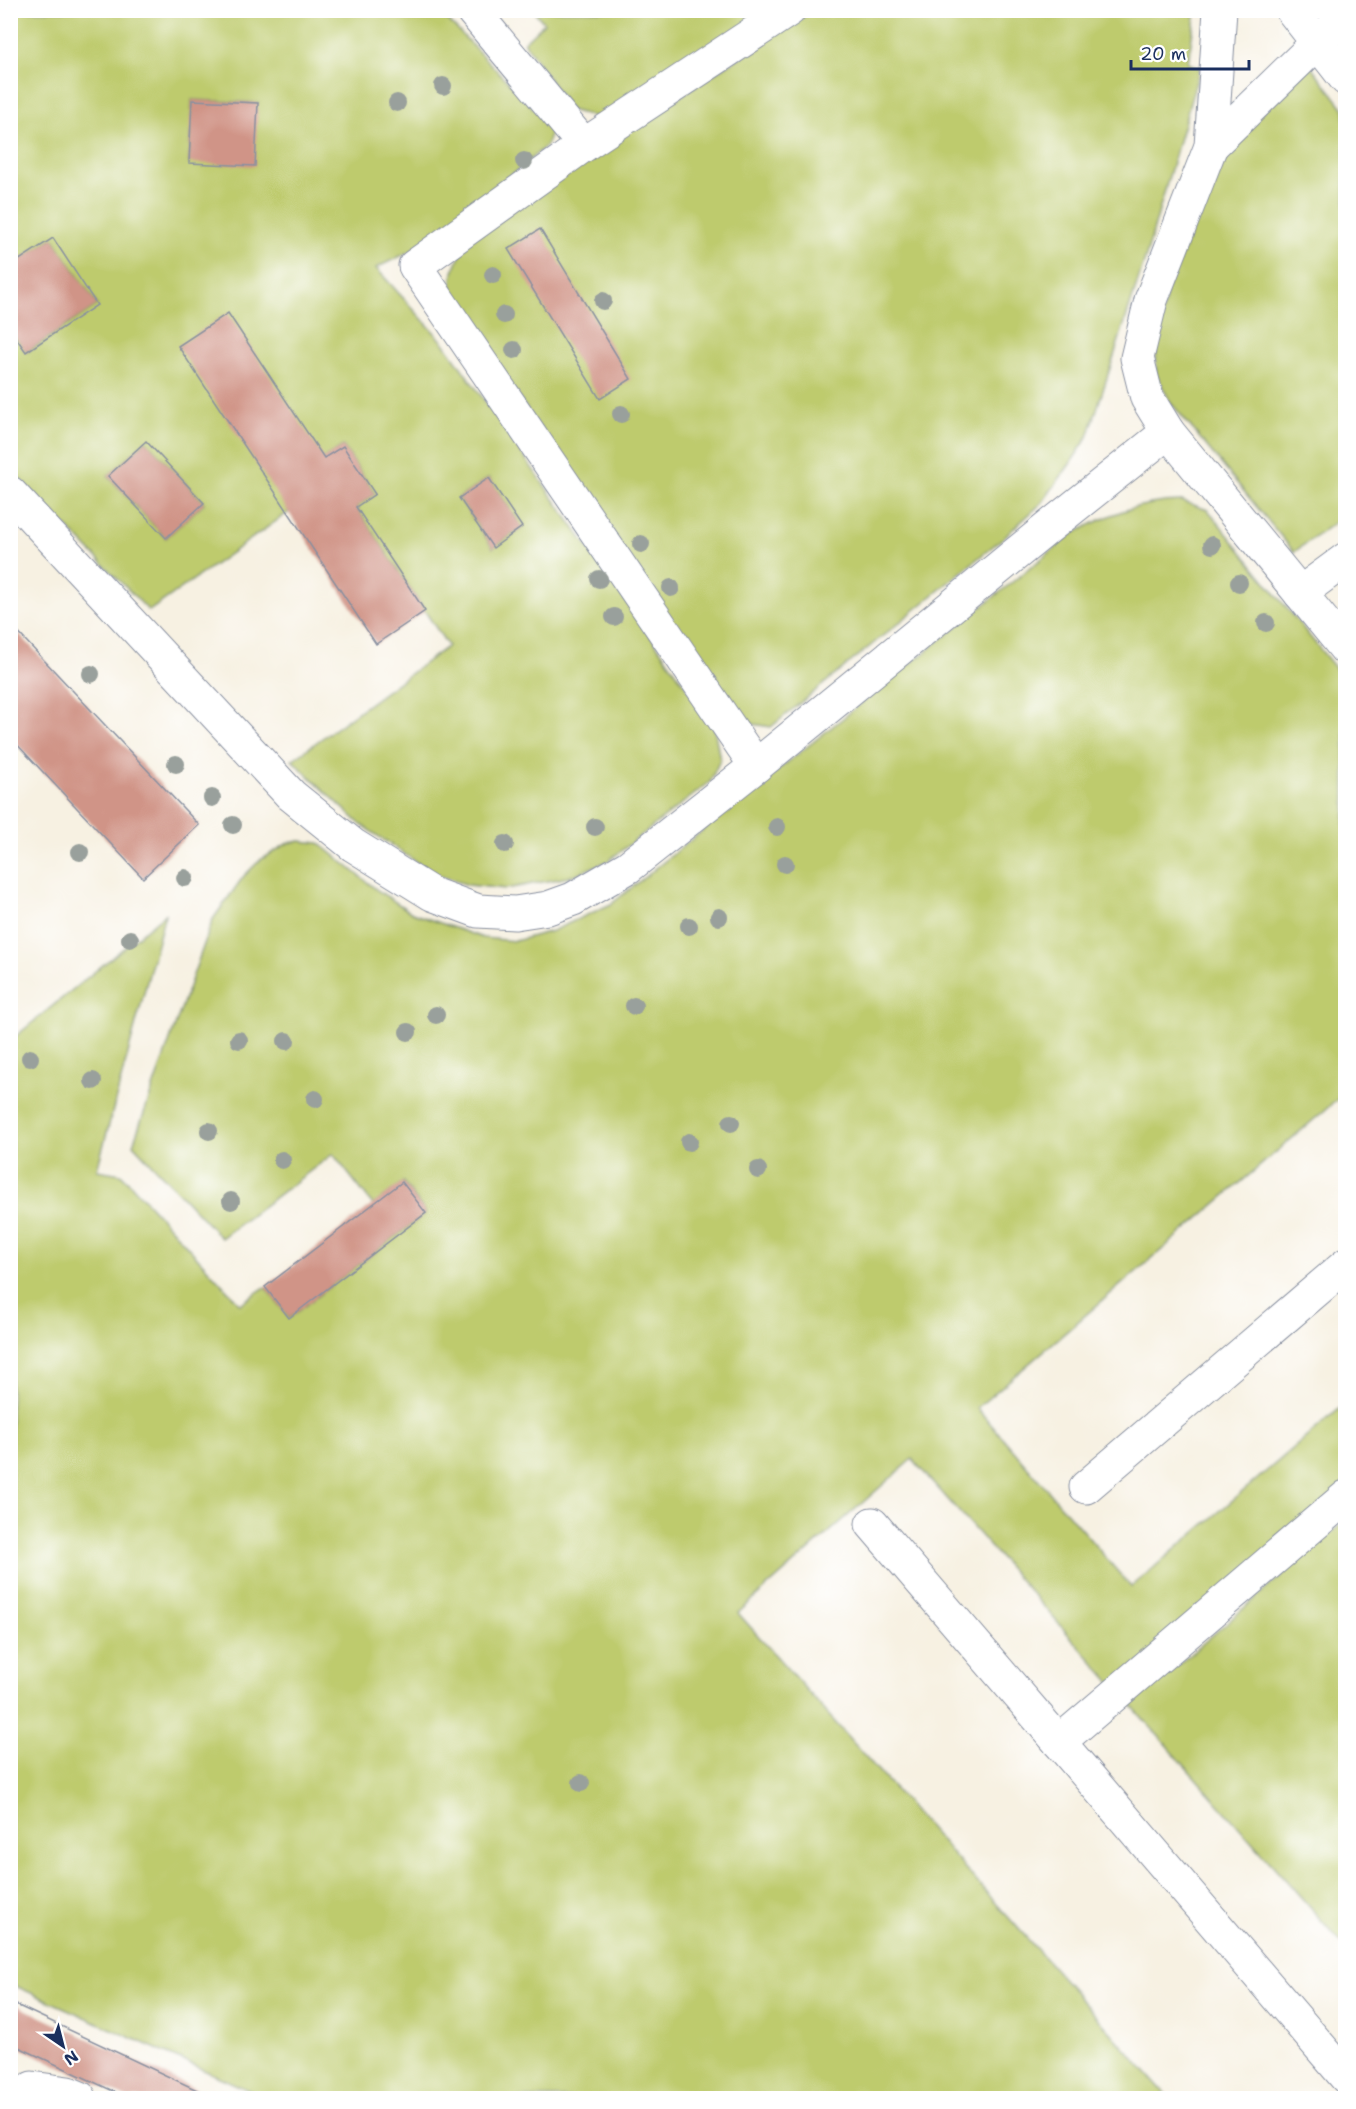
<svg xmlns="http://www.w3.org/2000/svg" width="1356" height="2109" font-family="'Shantell Sans',sans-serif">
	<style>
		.green { fill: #becb6d; stroke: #6c7d66; stroke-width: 1.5; fill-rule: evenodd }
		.building { fill: #d09487 }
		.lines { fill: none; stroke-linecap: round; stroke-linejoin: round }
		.minor-casing { stroke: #8990a0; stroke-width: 35 }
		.minor { stroke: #fff; stroke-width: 33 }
		.tree { fill: #99a09c }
	</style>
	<rect width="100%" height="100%" fill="#fff"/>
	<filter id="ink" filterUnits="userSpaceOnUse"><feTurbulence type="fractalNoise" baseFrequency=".0167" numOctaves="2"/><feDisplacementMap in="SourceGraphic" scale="12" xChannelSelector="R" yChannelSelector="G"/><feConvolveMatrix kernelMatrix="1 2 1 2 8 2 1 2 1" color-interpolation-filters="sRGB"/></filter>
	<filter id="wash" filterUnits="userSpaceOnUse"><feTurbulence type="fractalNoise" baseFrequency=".008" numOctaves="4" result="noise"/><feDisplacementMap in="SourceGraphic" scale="24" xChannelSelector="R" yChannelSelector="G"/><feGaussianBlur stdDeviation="1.35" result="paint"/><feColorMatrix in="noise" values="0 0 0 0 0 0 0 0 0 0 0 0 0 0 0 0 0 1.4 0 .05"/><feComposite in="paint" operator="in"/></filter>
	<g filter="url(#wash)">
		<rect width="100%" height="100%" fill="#f7f1e2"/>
		<!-- green -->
		<g class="green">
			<path d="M11,11H439L553,128L546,146L434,240L376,268L444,343L714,726L720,760L710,782L608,861L569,877L506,889L468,885L433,873L360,824L292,760L448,646L356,507L375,494L343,446L324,458L289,512L149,611L11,470L10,329L27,352L97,305L53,238L11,266ZM192,100L258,103L189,163ZM146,441L204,503L166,538L108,476ZM489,478L522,527L493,548L459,498Z"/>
			<polygon points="534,11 767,11 602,119 570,110 524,42 544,23"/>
			<polygon points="813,11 1196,11 1188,63 1200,68 1147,253 1088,437 1070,464 1042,503 1003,538 771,727 752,724 734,715 450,296 453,272 467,240 712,75"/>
			<polygon points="1308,62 1345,110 1345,515 1294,552 1171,403 1156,374 1156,344 1168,286 1202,205 1235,141"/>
			<path d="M1182,501L1208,510L1345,680V1093L977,1408L1131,1587L1345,1404V1483L1115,1687L912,1459L738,1613L1169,2098H266L11,1984V1040L165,914L97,1170L121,1174L240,1304L265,1287L289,1318L426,1213L403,1182L373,1205L333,1154L221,1238L133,1144L213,919L243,877L260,860L288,843L300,841L319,843L377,890L412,913L483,938L515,941L552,931L611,904L1071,535C1108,514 1139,502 1182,501Z"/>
			<polygon points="1345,1521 1345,1947 1131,1705"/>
		</g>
		<g id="blocks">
			<!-- building -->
			<g class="building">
				<polygon points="192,100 258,103 255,166 189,163"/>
				<polygon points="540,229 631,379 600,399 508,249"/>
				<polygon points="53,238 97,305 26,352 10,329 10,266"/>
				<polygon points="228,313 324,458 343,446 375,494 356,507 425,611 376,644 178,346"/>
				<polygon points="146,441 204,503 166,538 108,476"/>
				<polygon points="489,478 522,527 493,548 459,498"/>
				<polygon points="10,624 199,825 143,878 10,737"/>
				<polygon points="402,1182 426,1213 289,1318 265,1287"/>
				<polygon points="10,2002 214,2098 128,2098 10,2043"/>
			</g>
		</g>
	</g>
	<g filter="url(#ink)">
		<use href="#blocks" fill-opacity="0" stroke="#8990a0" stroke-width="1.5"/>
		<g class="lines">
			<defs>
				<g id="minor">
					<polyline points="472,10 584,145 789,10"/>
					<polyline points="1292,10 1346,79"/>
					<polyline points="584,145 415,266 756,766"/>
					<polyline points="1211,146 1346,15"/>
					<polyline points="1168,432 1346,649"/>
					<polyline points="10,493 291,795 353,845 432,894 478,911 515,913 548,908 573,899 628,867 756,766 1050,526 1168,432 1147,398 1137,358 1151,300 1211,146 1220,10"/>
					<polyline points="1300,593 1346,559"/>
					<polyline points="1086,1487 1346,1265"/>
					<polyline points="1346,1497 1059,1742 1346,2077"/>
					<polyline points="872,1524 1059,1742"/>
					<polyline points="27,2098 32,2088 68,2093 80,2098"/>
				</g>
			</defs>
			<!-- minor casing -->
			<use href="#minor" class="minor-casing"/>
			<!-- minor -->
			<use href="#minor" class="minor"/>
		</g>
		<!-- trees -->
		<g class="tree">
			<circle cx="443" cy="86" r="9"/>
			<circle cx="397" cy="103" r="9"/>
			<circle cx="524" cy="161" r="9"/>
			<circle cx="493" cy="275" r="9"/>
			<circle cx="603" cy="301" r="9"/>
			<circle cx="504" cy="315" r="9"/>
			<circle cx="514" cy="350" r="9"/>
			<circle cx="621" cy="414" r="9"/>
			<circle cx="641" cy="544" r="9"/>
			<circle cx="1212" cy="545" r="9"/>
			<circle cx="599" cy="579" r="9"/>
			<circle cx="1239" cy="583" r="9"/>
			<circle cx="671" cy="588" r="9"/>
			<circle cx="614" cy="617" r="9"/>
			<circle cx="1266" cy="623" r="9"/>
			<circle cx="91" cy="674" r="9"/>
			<circle cx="176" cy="764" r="9"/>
			<circle cx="212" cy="798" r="9"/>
			<circle cx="233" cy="825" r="9"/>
			<circle cx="595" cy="827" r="9"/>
			<circle cx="777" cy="827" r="9"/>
			<circle cx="505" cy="844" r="9"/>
			<circle cx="80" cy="852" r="9"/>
			<circle cx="785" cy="864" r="9"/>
			<circle cx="185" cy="878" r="9"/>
			<circle cx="719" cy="917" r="9"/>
			<circle cx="689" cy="926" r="9"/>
			<circle cx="130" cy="939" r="9"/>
			<circle cx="634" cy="1006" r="9"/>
			<circle cx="436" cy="1015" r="9"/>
			<circle cx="408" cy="1032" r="9"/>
			<circle cx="239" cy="1040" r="9"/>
			<circle cx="286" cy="1041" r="9"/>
			<circle cx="30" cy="1058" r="9"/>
			<circle cx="93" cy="1081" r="9"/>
			<circle cx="315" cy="1099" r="9"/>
			<circle cx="731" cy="1123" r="9"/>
			<circle cx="209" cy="1131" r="9"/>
			<circle cx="689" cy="1142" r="9"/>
			<circle cx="282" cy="1160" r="9"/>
			<circle cx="758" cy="1170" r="9"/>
			<circle cx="231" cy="1201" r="9"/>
			<circle cx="581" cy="1783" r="9"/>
		</g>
	</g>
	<!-- margin -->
	<rect width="1356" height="2109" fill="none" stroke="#fff" stroke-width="36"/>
	<!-- north arrow -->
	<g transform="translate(63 2046) rotate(145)" stroke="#ffffff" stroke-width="4.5" paint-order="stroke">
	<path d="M0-4.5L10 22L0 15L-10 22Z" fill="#1b2f5e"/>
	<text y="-9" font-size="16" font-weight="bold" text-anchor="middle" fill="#1b2f5e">N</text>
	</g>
	<!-- scale -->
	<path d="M1131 60v9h118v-9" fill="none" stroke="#1b2f5e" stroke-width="3"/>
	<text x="1140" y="60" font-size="18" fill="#1b2f5e" stroke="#ffffff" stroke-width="4.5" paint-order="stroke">20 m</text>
</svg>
